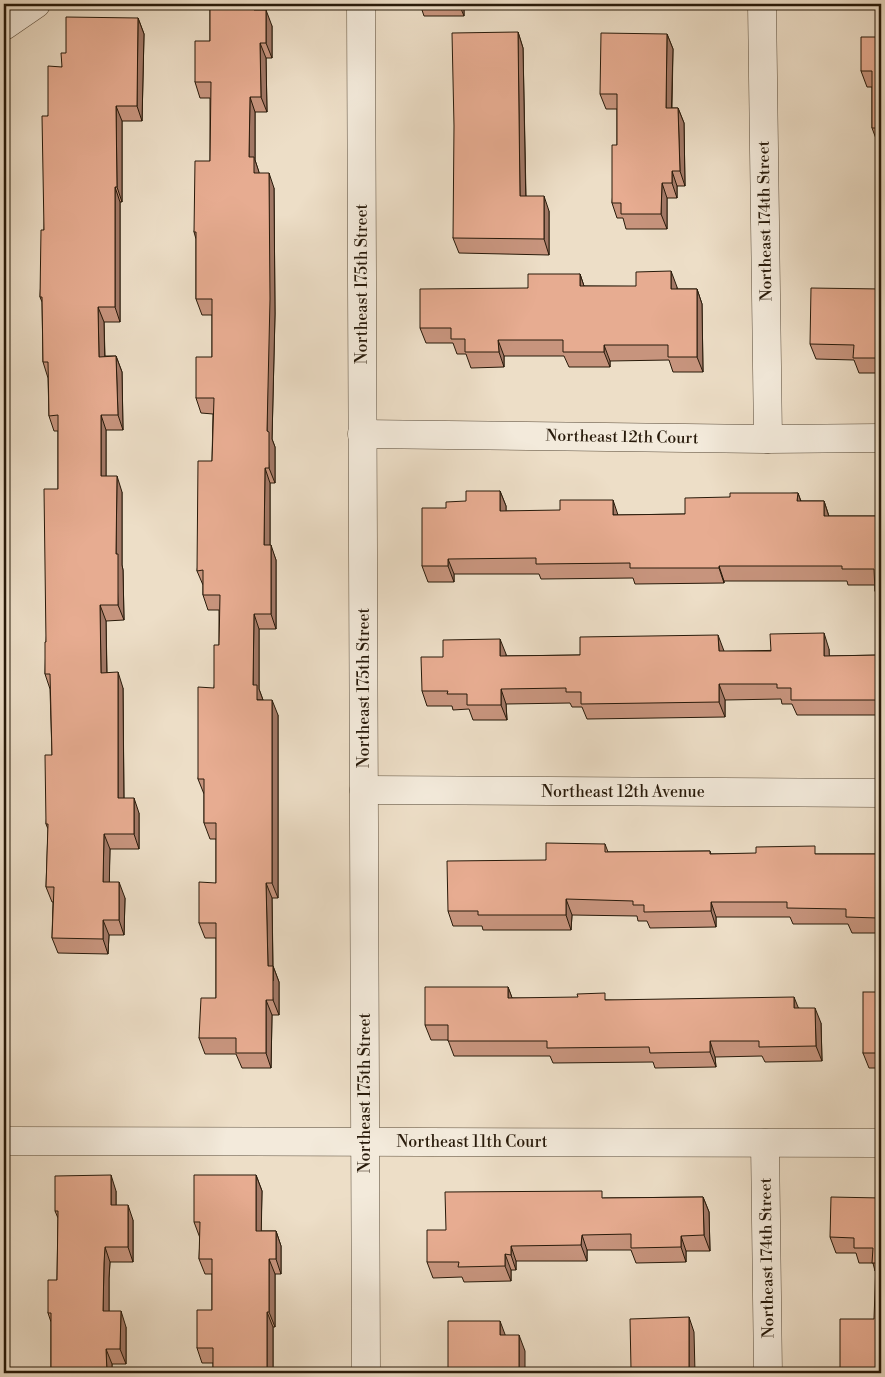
<svg xmlns="http://www.w3.org/2000/svg" width="885" height="1377" font-family="'Libre Bodoni',serif">
	<style>
		.lines { fill: none; stroke-linecap: round; stroke-linejoin: round }
		.street-casing { stroke: #594b39; stroke-width: 29 }
		.street { stroke: #f3eadb; stroke-width: 28 }
		.wall { fill: #c7947d; stroke: #281a0a }
		.shaded-wall { fill: #a27866; stroke: #281a0a }
		.building { fill: #e7ac91; stroke: #281a0a }
		.labels { text-anchor: middle; dominant-baseline: central; stroke-width: 4; stroke-linejoin: round; paint-order: stroke }
		.street-label { font-size: 16px; fill: #281a0a; stroke: #f3eadb }
	</style>
	<rect width="100%" height="100%" fill="#eddec7"/>
	<filter id="stains"><feTurbulence type="fractalNoise" baseFrequency=".004" numOctaves="4"/><feColorMatrix values="0 0 0 0 .2 0 0 0 0 .09 0 0 0 0 .02 0 0 0 .5 -.17"/></filter>
	<radialGradient id="worn" r=".72"><stop offset=".6" stop-color="#630" stop-opacity="0"/><stop offset="1" stop-color="#630" stop-opacity=".3"/></radialGradient>
	<g class="lines">
		<defs>
			<g id="street">
				<polyline points="361,4 366,1373"/>
				<polyline points="762,4 768,439"/>
				<polyline points="4,26 36,4"/>
				<polyline points="362,434 768,439 881,438"/>
				<polyline points="364,790 881,793"/>
				<polyline points="4,1141 881,1143"/>
				<polyline points="765,1143 768,1373"/>
			</g>
		</defs>
		<!-- street casing -->
		<use href="#street" class="street-casing"/>
		<!-- street -->
		<use href="#street" class="street"/>
	</g>
	<!-- wall -->
	<g class="wall">
		<polygon points="198,4 260,4 260,10 272,26 272,58 266,58 267,112 255,112 255,160 259,173 274,188 275,314 272,439 275,447 275,483 270,483 270,545 276,560 276,629 259,629 259,689 263,700 278,715 278,898 272,898 273,966 279,982 279,1015 272,1015 271,1068 242,1068 236,1054 205,1054 199,1038 216,998 216,938 205,938 199,923 216,883 216,839 210,839 204,823 204,794 198,779 214,688 219,645 219,610 208,610 203,595 203,585 197,571 212,461 213,414 201,413 196,398 212,357 212,315 202,315 196,299 196,239 194,232 210,161 210,98 200,98 195,82 210,41 210,9 200,9"/>
		<polygon points="420,4 464,4 464,16 424,16"/>
		<polygon points="530,4 609,4 530,5"/>
		<polygon points="810,4 881,4 881,5"/>
		<polygon points="138,18 144,34 142,121 122,121 122,202 120,202 120,322 104,322 105,356 116,356 122,372 123,430 106,430 106,476 122,492 122,565 123,570 124,620 106,621 107,672 123,688 124,798 139,813 139,849 110,849 109,882 125,898 124,935 109,935 108,954 58,953 52,938 53,902 52,902 46,887 48,829 46,824 52,755 50,689 45,674 46,642 58,489 58,431 54,431 49,416 48,378 43,362 42,302 40,297 44,230 48,116 66,53"/>
		<polygon points="518,32 523,48 526,196 549,211 549,255 459,253 453,238"/>
		<polygon points="667,34 673,49 672,108 678,108 684,123 685,186 677,186 677,198 667,198 667,229 626,229 623,218 617,218 612,203 617,145 617,109 606,109 600,94"/>
		<polygon points="881,37 881,144 878,144 872,128 872,87 867,87 861,71"/>
		<polygon points="580,274 584,286 677,287 677,289 697,289 702,304 703,372 673,372 669,360 610,361 610,367 569,367 564,356 504,356 504,367 471,368 466,354 457,354 453,343 426,343 420,328 528,288"/>
		<polygon points="881,289 881,373 859,373 854,360 816,359 810,344"/>
		<polygon points="500,491 506,506 506,511 618,515 685,514 730,497 798,493 801,501 824,501 829,516 881,516 881,606 880,606 875,591 875,585 848,585 847,581 724,581 724,583 635,584 633,578 541,579 539,574 454,574 454,582 428,582 422,566 446,508"/>
		<polygon points="829,649 829,656 881,655 881,715 797,715 792,704 782,704 781,699 725,700 725,717 587,719 582,707 572,707 570,703 506,704 507,720 473,720 469,709 453,710 452,706 427,706 422,691 443,657 506,654 506,656 580,655"/>
		<polygon points="605,844 608,852 710,851 711,854 876,854 881,849 881,933 852,933 848,924 793,924 790,917 716,917 716,927 650,928 647,921 638,921 637,916 572,915 571,930 483,930 482,926 453,926 448,911 546,860"/>
		<polygon points="508,987 512,998 608,1000 799,1008 821,1023 822,1061 765,1062 762,1056 715,1057 716,1067 655,1068 653,1062 553,1063 550,1056 454,1056 448,1040 431,1040 425,1025"/>
		<polygon points="881,992 881,1068 869,1068 863,1053"/>
		<polygon points="256,1175 262,1191 261,1231 276,1231 281,1246 281,1274 275,1274 275,1327 273,1327 273,1373 213,1373 213,1363 202,1363 197,1348 212,1310 212,1274 205,1274 199,1259 200,1238 194,1222"/>
		<polygon points="116,1191 116,1205 133,1220 133,1262 110,1262 109,1278 109,1311 126,1327 126,1364 112,1364 112,1373 52,1373 51,1368 51,1322 48,1313 57,1280 58,1218 55,1211"/>
		<polygon points="703,1197 709,1212 710,1251 686,1251 686,1262 636,1263 631,1250 587,1250 587,1261 516,1261 516,1270 511,1270 511,1281 464,1282 462,1277 433,1278 427,1262 446,1230 604,1198"/>
		<polygon points="881,1198 875,1271 873,1263 859,1263 856,1253 836,1253 830,1237"/>
	</g>
	<!-- shaded-wall -->
	<g class="shaded-wall">
		<polygon points="254,4 260,4 260,26 254,10"/>
		<polygon points="459,4 464,4 464,16"/>
		<polygon points="266,10 272,26 272,58 266,43"/>
		<polygon points="138,18 144,34 142,121 137,106"/>
		<polygon points="518,32 523,48 526,211 520,196"/>
		<polygon points="667,34 673,49 671,123 666,108"/>
		<polygon points="260,43 266,58 267,112 261,97"/>
		<polygon points="250,97 255,112 255,160 259,172 259,188 254,173 249,157"/>
		<polygon points="116,106 122,121 122,202 117,187"/>
		<polygon points="678,108 684,123 685,186 680,171"/>
		<polygon points="672,171 677,186 677,198 672,183"/>
		<polygon points="269,173 274,188 275,314 272,439 275,447 275,483 269,468 267,431"/>
		<polygon points="662,183 667,198 667,229 661,214"/>
		<polygon points="115,187 120,202 120,322 115,307"/>
		<polygon points="544,196 549,211 549,255 544,239"/>
		<polygon points="671,271 677,287 677,305 671,289"/>
		<polygon points="580,274 585,289 580,286"/>
		<polygon points="697,289 702,304 703,372 697,357"/>
		<polygon points="98,307 104,322 105,372 99,357"/>
		<polygon points="498,340 504,356 504,367 499,352"/>
		<polygon points="604,345 610,361 610,367 604,352"/>
		<polygon points="116,356 122,372 123,430 118,415"/>
		<polygon points="101,415 106,430 106,492 101,476"/>
		<polygon points="265,468 270,483 270,560 264,545"/>
		<polygon points="117,476 122,492 122,565 123,570 124,620 118,605 116,554"/>
		<polygon points="500,491 506,506 506,527 500,511"/>
		<polygon points="798,493 803,508 797,501"/>
		<polygon points="613,500 618,515 613,515"/>
		<polygon points="824,501 829,517 824,516"/>
		<polygon points="271,545 276,560 276,629 271,614"/>
		<polygon points="448,559 454,574 454,582 448,566"/>
		<polygon points="719,566 724,581 724,583 719,568"/>
		<polygon points="100,605 106,621 107,688 101,673"/>
		<polygon points="254,614 259,629 259,689 263,700 257,700 253,685"/>
		<polygon points="824,633 829,649 830,671 824,656"/>
		<polygon points="718,635 724,651 724,666 719,651"/>
		<polygon points="500,639 506,654 506,671 500,656"/>
		<polygon points="118,672 123,688 124,813 118,798"/>
		<polygon points="719,684 725,700 725,717 719,702"/>
		<polygon points="501,689 506,704 507,720 501,705"/>
		<polygon points="272,700 278,715 278,898 272,883"/>
		<polygon points="134,798 139,813 139,849 134,834"/>
		<polygon points="104,834 110,849 109,898 103,882"/>
		<polygon points="119,882 125,898 124,935 119,920"/>
		<polygon points="266,883 272,898 273,981 273,966 279,982 279,1015 273,1000 268,966"/>
		<polygon points="566,899 572,915 571,930 566,915"/>
		<polygon points="711,902 716,917 716,927 711,911"/>
		<polygon points="879,909 881,916 881,925 878,918"/>
		<polygon points="103,920 109,935 108,954 103,939"/>
		<polygon points="508,987 514,1003 508,998"/>
		<polygon points="794,997 800,1012 794,1008"/>
		<polygon points="266,1000 272,1015 271,1068 266,1053"/>
		<polygon points="815,1008 821,1023 822,1061 816,1046"/>
		<polygon points="710,1041 715,1057 716,1067 710,1052"/>
		<polygon points="111,1175 116,1191 116,1221 111,1205"/>
		<polygon points="256,1175 262,1191 261,1246 256,1231"/>
		<polygon points="703,1197 709,1212 710,1251 704,1235"/>
		<polygon points="128,1205 133,1220 133,1262 128,1247"/>
		<polygon points="276,1231 281,1246 281,1274 276,1259"/>
		<polygon points="582,1235 587,1250 587,1261 581,1245"/>
		<polygon points="681,1236 686,1251 686,1262 681,1247"/>
		<polygon points="511,1246 516,1261 516,1270 511,1255"/>
		<polygon points="105,1247 110,1262 109,1278 109,1327 103,1311 104,1263"/>
		<polygon points="505,1254 511,1270 511,1281 505,1266"/>
		<polygon points="269,1259 275,1274 275,1327 269,1312"/>
		<polygon points="121,1311 126,1327 126,1364 120,1349"/>
		<polygon points="267,1312 273,1327 273,1373 267,1373"/>
		<polygon points="689,1317 694,1332 695,1373 689,1373"/>
		<polygon points="500,1321 506,1337 500,1335"/>
		<polygon points="519,1335 525,1351 525,1373 519,1373"/>
		<polygon points="106,1349 112,1364 112,1373 107,1373"/>
	</g>
	<!-- building -->
	<g class="building">
		<polygon points="210,4 254,4 254,10 266,10 266,43 260,43 261,97 250,97 249,157 254,157 254,173 269,173 270,299 267,431 269,432 269,468 265,468 264,545 271,545 271,614 254,614 253,685 257,685 257,700 272,700 272,883 266,883 268,966 273,966 273,1000 266,1000 266,1053 236,1053 236,1038 199,1038 201,998 216,998 216,923 199,923 199,882 216,883 216,823 204,823 204,779 198,779 198,687 214,688 214,645 219,645 220,595 203,595 203,570 197,571 198,461 212,461 214,398 196,398 196,357 212,357 212,299 196,299 196,232 194,232 195,161 210,161 211,82 195,82 195,41 210,41"/>
		<polygon points="66,17 138,18 137,106 116,106 117,187 115,187 115,307 98,307 99,357 116,356 118,415 101,415 101,476 117,476 116,554 118,554 118,605 100,605 101,673 118,672 118,798 134,798 134,834 104,834 103,882 119,882 119,920 103,920 103,939 52,938 54,887 46,887 48,824 46,824 45,755 52,755 50,674 45,674 45,642 46,642 44,489 58,489 58,415 49,416 48,362 43,362 42,297 40,297 41,230 44,230 42,116 48,116 48,66 62,67 61,53 66,53"/>
		<polygon points="518,32 520,196 544,196 544,239 453,238 454,126 452,33"/>
		<polygon points="601,33 667,34 666,108 678,108 680,171 672,171 672,183 662,183 661,214 621,214 621,203 612,203 612,145 617,145 617,94 600,94"/>
		<polygon points="861,37 881,37 881,128 872,128 872,71 861,71"/>
		<polygon points="671,271 671,289 697,289 697,357 668,357 668,345 604,345 604,352 563,352 563,340 498,340 499,352 465,352 465,339 451,339 451,328 420,328 420,289 528,288 528,274 580,274 580,286 636,286 636,272"/>
		<polygon points="811,288 881,289 881,358 853,358 854,345 810,344"/>
		<polygon points="466,491 500,491 500,511 560,510 560,500 613,500 613,515 685,514 685,498 730,497 730,493 798,493 797,501 824,501 824,516 881,516 881,591 875,591 874,569 842,569 842,566 719,566 719,568 630,568 630,563 536,564 536,558 448,559 448,566 422,566 422,508 446,508 446,502 466,501"/>
		<polygon points="824,633 824,656 881,655 881,700 791,700 791,688 777,688 777,684 719,684 719,702 581,704 581,692 566,692 566,688 501,689 501,705 467,705 467,694 447,694 448,691 422,691 421,657 443,657 443,640 500,639 500,656 580,655 580,637 718,635 719,651 771,651 770,634"/>
		<polygon points="546,843 605,844 605,852 710,851 710,854 756,853 756,847 815,846 815,854 876,854 876,849 881,849 881,909 879,909 878,918 846,917 846,909 787,908 787,902 711,902 711,911 644,912 644,905 633,905 633,901 566,899 566,915 478,915 478,911 448,911 447,861 546,860"/>
		<polygon points="425,987 508,987 508,998 578,997 577,994 605,993 605,1000 794,997 794,1008 815,1008 816,1046 759,1047 759,1041 710,1041 710,1052 650,1053 649,1047 547,1048 547,1041 448,1041 448,1025 425,1025"/>
		<rect x="863" y="992" width="18" height="61"/>
		<polygon points="111,1175 111,1205 128,1205 128,1247 105,1247 104,1263 103,1311 121,1311 120,1349 106,1349 107,1373 67,1373 67,1368 51,1368 51,1313 48,1313 48,1280 57,1280 58,1211 55,1211 55,1176"/>
		<polygon points="194,1175 256,1175 256,1231 276,1231 276,1259 269,1259 269,1312 267,1312 267,1373 213,1373 213,1348 197,1348 197,1310 212,1310 212,1259 199,1259 200,1222 194,1222"/>
		<polygon points="602,1191 602,1198 703,1197 704,1235 681,1236 681,1247 631,1248 631,1234 582,1235 581,1245 511,1246 511,1255 505,1254 505,1266 458,1267 459,1262 427,1262 427,1230 446,1230 445,1192"/>
		<polygon points="831,1197 881,1198 881,1373 840,1373 840,1319 874,1319 876,1263 872,1263 873,1248 854,1248 854,1238 830,1237"/>
		<polygon points="689,1317 689,1373 621,1373 621,1369 631,1369 630,1319"/>
		<polygon points="448,1321 500,1321 500,1335 519,1335 519,1373 448,1373"/>
	</g>
	<g class="labels">
		<!-- street labels -->
		<g class="street-label">
			<text transform="translate(765 221) rotate(-91)">Northeast 174th Street</text>
			<text transform="translate(362 284) rotate(-90)">Northeast 175th Street</text>
			<text transform="translate(622 437) rotate(1)">Northeast 12th Court</text>
			<text transform="translate(364 688) rotate(-90)">Northeast 175th Street</text>
			<text x="623" y="792">Northeast 12th Avenue</text>
			<text transform="translate(365 1093) rotate(-90)">Northeast 175th Street</text>
			<text x="472" y="1142">Northeast 11th Court</text>
			<text transform="translate(767 1258) rotate(-91)">Northeast 174th Street</text>
		</g>
	</g>
	<!-- margin -->
	<rect width="885" height="1377" fill="none" stroke="#eddec7" stroke-width="20"/>
	<rect x="5" y="5" width="875" height="1367" fill="none" stroke="#281a0a" stroke-width="2.5"/>
	<rect x="10" y="10" width="865" height="1357" fill="none" stroke="#281a0a"/>
	<rect width="100%" height="100%" filter="url(#stains)"/>
	<rect width="100%" height="100%" fill="url(#worn)"/>
</svg>
